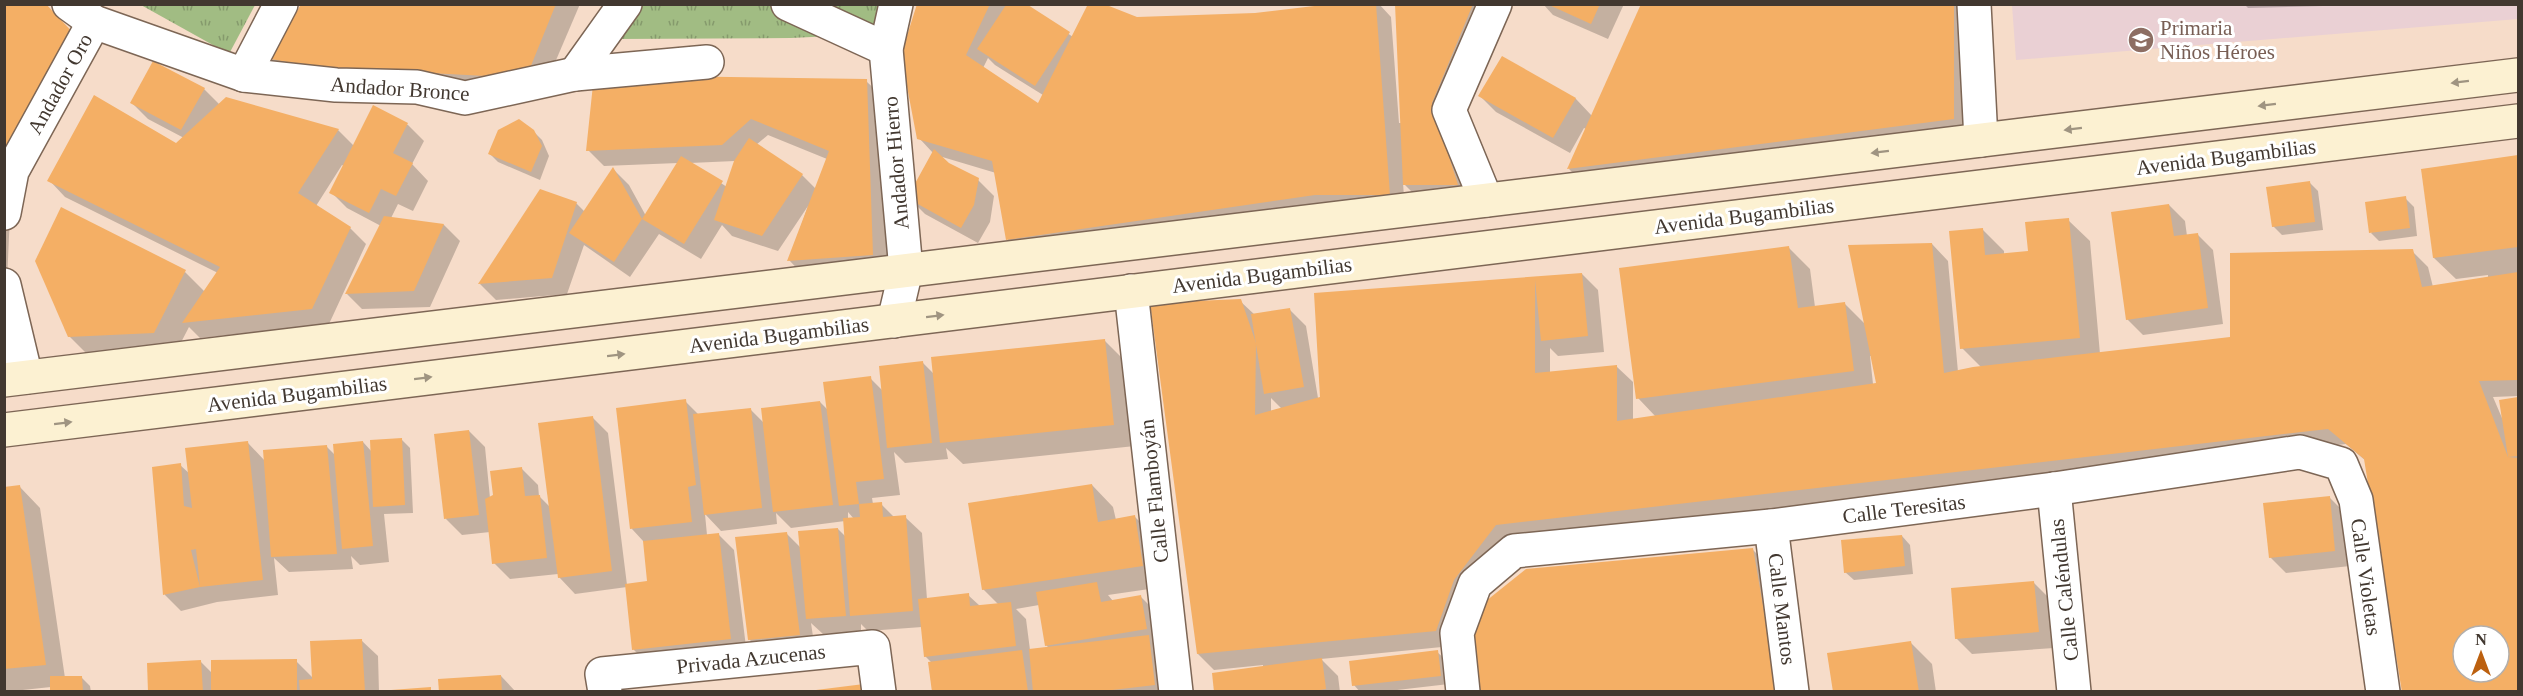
<svg xmlns="http://www.w3.org/2000/svg" width="2523" height="696" font-family="Georgia,serif">
	<style>
		.education { fill: #ead0d4 }
		.park { fill: url(#park-tufts) }
		.shadow { fill: #0003; fill-rule: evenodd }
		.building { fill: #f4af65; fill-rule: evenodd }
		.lines { fill: none; stroke-linecap: round; stroke-linejoin: round }
		.street-casing { stroke: #7d6655; stroke-width: 36 }
		.secondary-casing { stroke: #7d6655; stroke-width: 36 }
		.street { stroke: #fff; stroke-width: 33 }
		.secondary { stroke: #fcf1d2; stroke-width: 33 }
		.oneway { fill: #9f9481 }
		.labels { text-anchor: middle; dominant-baseline: central; stroke-width: 6; stroke-linejoin: round; paint-order: stroke }
		.education-label { font-size: 21px; fill: #785e54; stroke: #fff; text-anchor: start }
		.street-label { font-size: 21px; fill: #423830; stroke: #fff }
	</style>
	<defs>
		<pattern id="park-tufts" width="24" height="20" patternUnits="userSpaceOnUse" patternTransform="scale(1.5)"><rect width="24" height="20" fill="#a1bc83"/><path d="M3 7l-1-3M5 7V3M7 7l1-3M15 17l-1-3M17 17v-4M19 17l1-3" fill="none" stroke="#859a6c"/></pattern>
	</defs>
	<rect width="100%" height="100%" fill="#f6dcc9"/>
	<!-- education -->
	<polygon class="education" points="2518,4 2518,19 2016,60 2012,5"/>
	<!-- park -->
	<g class="park">
		<polygon points="616,4 890,5 874,34 791,38 616,39"/>
		<polygon points="141,5 255,5 229,54"/>
	</g>
	<!-- shadow -->
	<g class="shadow">
		<polygon points="4,4 92,54 10,214 7,282 4,281"/>
		<polygon points="303,4 580,4 542,93 288,75 272,59"/>
		<path d="M919,4H1025L1073,37L1136,19L1255,15L1344,4H1379L1391,17L1399,123H1402L1396,4H1495L1447,120L1473,201H1421L1403,183L1405,210L1024,256L1008,240L996,173L939,156L949,165L978,180L994,196L990,222L978,243L925,214L909,198L933,153L919,138ZM988,58L995,65L1043,95L1038,105L983,68Z"/>
		<polygon points="1543,4 1624,4 1608,39 1553,15"/>
		<polygon points="1643,4 1957,4 1970,17 1970,135 1584,184 1569,169 1586,129 1584,128 1570,153 1496,112 1480,96 1503,58 1576,99 1592,116"/>
		<polygon points="2244,4 2397,4 2248,8"/>
		<path d="M866,81L883,97L888,271L804,276L789,260L808,206L778,251L732,236L722,225L701,259L659,234L630,277L584,245L567,294L496,300L480,284L541,191L576,203L585,212L613,169L629,185L646,216L678,163L604,166L588,150ZM768,135L827,159L816,189L802,175L756,145ZM735,161L727,187L690,163Z"/>
		<polygon points="204,89 220,105 338,130 354,146 374,107 408,125 424,141 412,164 428,181 413,211 398,204 391,218 444,225 460,241 430,307 362,309 347,294 381,226 347,208 331,192 344,166 342,165 316,206 350,228 366,244 329,324 200,338 189,327 175,354 91,358 69,336 185,272 205,292 218,273 65,197 49,180 176,145 184,138 148,119 132,103"/>
		<polygon points="533,131 542,140 549,156 540,180 498,162 490,154"/>
		<path d="M2518,157V396L2493,397L2502,418L2501,401L2518,398V692H2404L2366,461L2346,444L1513,540L1452,646L1321,659L1338,676L1340,692H1216L1263,668V665L1214,670L1198,654L1240,301L1255,315L1290,310L1306,326L1319,404H1321L1315,294L1582,274L1598,290L1604,352L1558,356L1550,348V373L1616,366L1633,382V420L1656,417L1638,398L1789,248L1810,269L1815,307L1844,303L1866,325L1932,244L1948,261L1958,372L1981,367L1962,348L1982,229L2004,251V255L2029,253L2068,220L2090,241L2100,354L2231,338L2412,251L2428,267L2433,287L2488,278V275L2456,279L2434,258L2423,170ZM1870,356H1872L1878,384H1873ZM1271,398L1282,409L1271,412ZM2463,636H2499V672H2463Z"/>
		<polygon points="2309,182 2318,191 2323,230 2282,235 2273,226"/>
		<polygon points="2405,198 2414,207 2417,236 2379,241 2371,233"/>
		<polygon points="2169,205 2185,221 2187,236 2197,234 2213,250 2223,324 2143,335 2127,319"/>
		<path d="M1105,341L1126,362L1135,446L963,464L946,448L948,459L905,463L894,452L900,495L872,498L873,504H881L895,518L905,517L922,533L927,599L968,595L980,606L998,604L983,589L1092,485L1113,507L1116,520L1135,517L1156,538L1163,587L1108,595L1113,601L1141,597L1157,613L1169,692H934L932,663L925,656L922,627L868,631L861,624V632L823,634L811,623L815,650L765,656L749,639L786,533L801,548L838,529L846,537L845,521L791,528L776,513L777,524L721,531L705,514L707,535L718,534L734,550L747,655L650,666L634,650L627,587L575,594L559,577L558,574L510,579L494,563L490,532L462,535L446,519L469,431L485,447L490,498L522,469L538,485L539,496L550,507L592,417L608,433L627,585L649,583L644,542L632,529L685,401L699,415L750,409L764,423L820,402L829,411L870,378L883,391L923,363L934,374ZM848,512L854,519H848ZM1039,605L1046,645L1049,648L1030,650L1026,619L1016,609Z"/>
		<polygon points="402,440 410,448 413,513 384,514 389,562 360,565 351,556 353,569 289,572 274,558 278,595 217,602 181,611 165,595 154,468 180,465 190,474 248,443 265,461 327,447 335,455 363,442 372,452"/>
		<polygon points="19,486 40,508 65,678 82,678 90,686 91,692 51,692 51,687 4,692 4,488"/>
		<polygon points="2329,497 2345,513 2350,566 2286,573 2270,557"/>
		<polygon points="1902,536 1910,545 1913,574 1854,580 1845,572"/>
		<polygon points="1753,550 1769,566 1790,692 1481,692"/>
		<polygon points="2034,583 2050,599 2054,648 1972,654 1956,638"/>
		<polygon points="361,640 378,656 379,692 150,692 200,661 212,673 296,661 313,678"/>
		<polygon points="1911,643 1932,664 1936,692 1835,692"/>
		<polygon points="1437,652 1446,660 1449,684 1380,692 1360,692 1354,685"/>
		<polygon points="501,676 516,692 440,692"/>
	</g>
	<!-- building -->
	<g class="building">
		<polygon points="4,4 46,4 77,37 4,178"/>
		<polygon points="301,4 556,4 526,78 429,73 345,73 271,59"/>
		<polygon points="917,4 990,4 966,55 1038,103 1088,4 1104,4 1137,17 1255,13 1331,4 1376,4 1390,195 1315,195 1006,240 992,161 917,139 901,55"/>
		<polygon points="1395,4 1473,4 1432,103 1458,185 1403,185"/>
		<polygon points="1547,4 1600,4 1591,24"/>
		<polygon points="1641,4 1954,4 1954,119 1567,169"/>
		<polygon points="1006,5 1028,5 1070,32 1035,86 977,49"/>
		<polygon points="1502,56 1576,98 1553,138 1478,96"/>
		<polygon points="153,61 205,88 181,130 130,103"/>
		<polygon points="594,75 867,79 873,255 787,261 829,151 751,119 722,145 586,151"/>
		<polygon points="94,95 176,143 226,97 339,129 298,193 351,227 312,309 182,323 220,267 47,181"/>
		<polygon points="373,105 408,123 393,153 413,163 396,196 381,189 369,213 329,193"/>
		<polygon points="519,119 534,130 542,146 531,172 488,154 498,130"/>
		<polygon points="749,138 803,174 762,236 714,220 734,161"/>
		<polygon points="934,149 949,163 979,178 974,205 961,228 907,198"/>
		<polygon points="2518,155 2518,247 2433,258 2421,169"/>
		<polygon points="681,156 723,181 684,244 642,219"/>
		<polygon points="613,167 642,219 614,262 569,233"/>
		<polygon points="2310,181 2315,222 2272,227 2266,187"/>
		<polygon points="540,189 577,202 552,278 478,284"/>
		<polygon points="2406,196 2410,228 2369,233 2365,202"/>
		<polygon points="2169,204 2174,236 2198,233 2208,308 2126,320 2111,212"/>
		<polygon points="61,207 186,270 154,333 68,337 35,261"/>
		<polygon points="384,216 444,224 414,291 345,294"/>
		<polygon points="2069,218 2080,338 1960,349 1949,231 1983,228 1985,255 2028,251 2025,222"/>
		<path d="M1932,243L1944,373L1973,367L2230,337V253L2413,249L2422,287L2518,272V380L2479,381L2508,457L2518,458V692H2402L2364,459L2328,429L1496,525L1454,580L1436,631L1197,654L1150,303L1241,299L1256,343L1255,415L1320,397L1314,293L1582,273L1588,336L1541,341L1535,280V373L1617,365V421L1876,383L1848,245ZM2463,636H2499V672H2463Z"/>
		<polygon points="1789,246 1798,308 1845,302 1854,371 1636,399 1619,268"/>
		<polygon points="1290,308 1304,387 1264,394 1251,314"/>
		<polygon points="1105,339 1114,425 940,443 931,357"/>
		<polygon points="923,361 932,443 887,448 879,366"/>
		<polygon points="871,376 884,479 856,482 859,504 882,502 883,517 906,515 913,611 850,616 843,518 860,517 859,504 839,506 823,382"/>
		<polygon points="2518,397 2518,456 2508,457 2499,400"/>
		<polygon points="686,399 696,485 688,487 692,522 630,529 616,408"/>
		<polygon points="820,401 833,505 773,512 761,408"/>
		<polygon points="751,408 762,508 704,515 693,414"/>
		<polygon points="593,416 612,571 558,578 538,423"/>
		<polygon points="469,430 479,515 444,519 434,434"/>
		<polygon points="402,438 405,505 373,507 370,440"/>
		<polygon points="248,441 263,580 200,587 196,549 191,550 200,587 163,595 152,467 181,463 184,506 192,508 185,448"/>
		<polygon points="363,441 373,546 342,549 333,444"/>
		<polygon points="327,445 337,554 271,557 263,450"/>
		<polygon points="522,467 525,496 540,495 547,558 492,564 485,499 493,495 490,471"/>
		<polygon points="1092,484 1098,522 1135,515 1143,566 982,590 968,503"/>
		<polygon points="20,485 46,665 4,669 4,487"/>
		<polygon points="2330,496 2335,551 2269,558 2263,503"/>
		<polygon points="838,528 846,616 806,619 798,531"/>
		<polygon points="787,532 800,635 748,640 735,537"/>
		<polygon points="719,533 731,639 632,650 625,584 647,581 643,541"/>
		<polygon points="1902,535 1905,566 1844,573 1841,540"/>
		<polygon points="1753,548 1778,692 1480,692 1470,643 1486,601 1526,569"/>
		<polygon points="2034,581 2039,632 1955,639 1951,588"/>
		<polygon points="1097,582 1101,602 1141,595 1147,629 1045,646 1036,592"/>
		<polygon points="969,593 970,606 1011,602 1016,646 924,657 918,599"/>
		<polygon points="1149,635 1155,685 1095,692 1033,692 1029,649"/>
		<polygon points="362,639 365,692 300,692 299,680 312,679 310,641"/>
		<polygon points="1911,641 1919,692 1833,692 1827,653"/>
		<polygon points="1022,650 1028,692 932,692 928,662"/>
		<polygon points="1438,650 1441,676 1352,686 1349,661"/>
		<polygon points="1322,658 1326,689 1307,692 1214,692 1212,673"/>
		<polygon points="297,659 297,692 211,692 211,660"/>
		<polygon points="201,660 203,692 148,692 147,663"/>
		<polygon points="501,675 502,692 439,692 438,679"/>
		<polygon points="50,676 82,676 83,692 50,692"/>
		<polygon points="872,683 873,692 816,692 816,690"/>
		<polygon points="431,687 431,692 391,692 391,690"/>
	</g>
	<g class="lines">
		<defs>
			<g id="street">
				<polyline points="69,4 94,22 244,75 336,85 417,87 465,98 575,74 707,62"/>
				<polyline points="788,4 886,49"/>
				<polyline points="1974,4 1981,140"/>
				<polyline points="575,74 625,4"/>
				<polyline points="244,75 281,4"/>
				<polyline points="1486,200 1449,110 1495,4"/>
				<polyline points="4,213 12,171 94,22"/>
				<polyline points="4,285 26,377"/>
				<polyline points="1131,291 1176,692"/>
				<polyline points="894,321 906,270 886,49 896,4"/>
				<polyline points="2054,489 2074,692"/>
				<polyline points="1771,526 1792,692"/>
				<polyline points="605,692 602,674 873,647 879,692"/>
				<polyline points="1463,692 1457,633 1475,584 1514,551 1771,526 2054,489 2300,452 2341,464 2356,500 2383,692"/>
			</g>
			<g id="secondary">
				<polyline points="4,380 2518,75"/>
				<polyline points="4,430 2518,121"/>
			</g>
		</defs>
		<!-- street casing -->
		<use href="#street" class="street-casing"/>
		<!-- secondary casing -->
		<use href="#secondary" class="secondary-casing"/>
		<!-- street -->
		<use href="#street" class="street"/>
		<!-- secondary -->
		<use href="#secondary" class="secondary"/>
	</g>
	<!-- one-way arrows -->
	<defs><path id="oneway-solid" d="M-6-.8H1V-3.2L6.5 0L1 3.2V.8H-6Z" transform="scale(1.5)"/></defs>
	<g class="oneway">
		<use href="#oneway-solid" transform="translate(2460 82) rotate(173)"/>
		<use href="#oneway-solid" transform="translate(2267 105) rotate(173)"/>
		<use href="#oneway-solid" transform="translate(2073 129) rotate(173)"/>
		<use href="#oneway-solid" transform="translate(1880 152) rotate(173)"/>
		<use href="#oneway-solid" transform="translate(935 316) rotate(-7)"/>
		<use href="#oneway-solid" transform="translate(616 355) rotate(-7)"/>
		<use href="#oneway-solid" transform="translate(423 378) rotate(-7)"/>
		<use href="#oneway-solid" transform="translate(63 423) rotate(-7)"/>
	</g>
	<!-- icons -->
	<defs>
		<symbol id="school-disc" viewBox="-11 -11 22 22"><circle r="9.5" fill="#8d6e63" stroke="#fff"/><path d="M0-5L7-2L0 1L-7-2ZM-4 1L0 2.5L4 1V4Q0 6-4 4Z" fill="#fff"/></symbol>
	</defs>
	<g fill-rule="evenodd">
		<use href="#school-disc" x="2126" y="25" width="30" height="30"/>
	</g>
	<g class="labels">
		<!-- education labels -->
		<g class="education-label">
			<text x="2160" y="28">Primaria<tspan x="2160" dy="24">Niños Héroes</tspan></text>
		</g>
		<!-- street labels -->
		<g class="street-label">
			<text transform="translate(60 84) rotate(-61)">Andador Oro</text>
			<text transform="translate(400 89) rotate(4)">Andador Bronce</text>
			<text transform="translate(2226 157) rotate(-7)">Avenida Bugambilias</text>
			<text transform="translate(896 163) rotate(-95)">Andador Hierro</text>
			<text transform="translate(1744 216) rotate(-7)">Avenida Bugambilias</text>
			<text transform="translate(1262 275) rotate(-7)">Avenida Bugambilias</text>
			<text transform="translate(779 335) rotate(-7)">Avenida Bugambilias</text>
			<text transform="translate(297 394) rotate(-7)">Avenida Bugambilias</text>
			<text transform="translate(1154 491) rotate(-96)">Calle Flamboyán</text>
			<text transform="translate(1904 509) rotate(-7)">Calle Teresitas</text>
			<text transform="translate(2366 577) rotate(82)">Calle Violetas</text>
			<text transform="translate(2064 590) rotate(-96)">Calle Caléndulas</text>
			<text transform="translate(1782 609) rotate(83)">Calle Mantos</text>
			<text transform="translate(751 659) rotate(-6)">Privada Azucenas</text>
		</g>
	</g>
	<!-- border -->
	<rect width="2523" height="696" fill="none" stroke="#423830" stroke-width="12"/>
	<!-- north arrow -->
	<g transform="translate(2481 654)"><circle r="28" fill="#ffffff" stroke="#b3afac" stroke-width="1.5"/>
	<path d="M0-4.5L10 22L0 15L-10 22Z" fill="#bc600f"/>
	<text y="-9" font-size="16" font-weight="bold" text-anchor="middle" fill="#423830">N</text>
	</g>
</svg>
